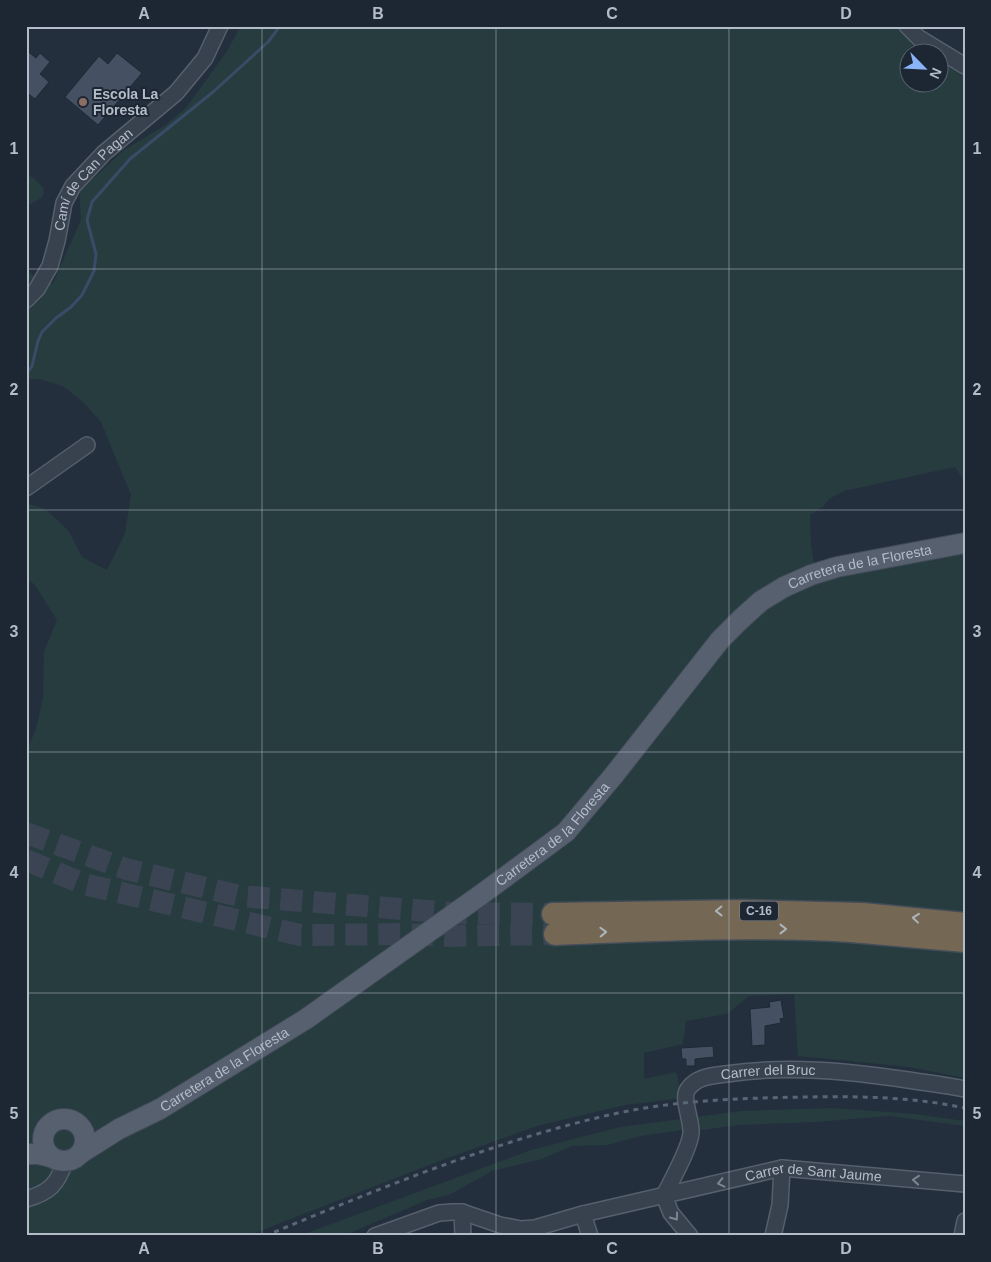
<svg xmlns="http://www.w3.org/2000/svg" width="991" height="1262" font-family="Arial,sans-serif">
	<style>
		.green { fill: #263c3f }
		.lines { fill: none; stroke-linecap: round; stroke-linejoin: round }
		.stream { stroke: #394c67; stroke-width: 3 }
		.building { fill: #455162; stroke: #1f2835 }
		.highway-tunnel { stroke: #3a4453; stroke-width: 22; stroke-dasharray: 22 11; stroke-linecap: butt }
		.minor-casing { stroke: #565f6c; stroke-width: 18 }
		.major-casing { stroke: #414a57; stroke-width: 22 }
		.highway-casing { stroke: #434c59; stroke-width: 25 }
		.minor { stroke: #38414e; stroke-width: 15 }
		.major { stroke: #56606e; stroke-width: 20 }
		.highway { stroke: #746855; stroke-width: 22 }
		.rail { stroke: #5a6575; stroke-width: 3; stroke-dasharray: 5 5; stroke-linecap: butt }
		.oneway { stroke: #aeb4bd }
		.oneway2 { stroke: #7c8592 }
		.grid { fill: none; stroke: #b4bcc9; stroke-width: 1; stroke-opacity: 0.55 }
		.education-dot { fill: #8d6e63; stroke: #1d2633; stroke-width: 2 }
		.labels { text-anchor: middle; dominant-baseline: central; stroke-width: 4; stroke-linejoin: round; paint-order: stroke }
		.shield { fill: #1d2633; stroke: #878f9c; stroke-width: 1 }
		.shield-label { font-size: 12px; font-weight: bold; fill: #b4bcc9 }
		.poi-label { font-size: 14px; font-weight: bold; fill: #b4bcc9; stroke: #1d2633; text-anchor: start }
		.street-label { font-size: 14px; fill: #b4bcc9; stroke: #1d2633 }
		.neatline { fill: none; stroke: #b4bcc9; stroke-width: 2 }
		.grid-label { font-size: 16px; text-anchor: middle; font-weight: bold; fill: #b4bcc9 }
	</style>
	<rect width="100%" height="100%" fill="#242f3e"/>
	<!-- green -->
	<g class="green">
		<path d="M241,26H896L914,43L928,52H908V82H938L939,60L965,77V482L955,467L844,491L829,499L824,506L810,515L811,545L816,575L880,564L965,554V1078L909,1067L798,1056L794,994L749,996L727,1014L686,1021L683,1044L644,1053V1079L676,1072L683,1098L625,1105L537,1126L442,1160L247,1236H26V752L36,729L43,698L44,651L57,620L34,584L26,579V503L45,509L68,530L82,557L107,570L125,533L131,495L101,422L84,403L63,386L39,379H26V269C34,276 42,283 53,283L80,222C83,211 77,201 81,190L124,150L164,126L186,108L227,51Z"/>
		<polygon points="26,174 35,179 44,189 43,196 38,200 26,206"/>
		<polygon points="833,1108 915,1114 965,1121 965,1126 889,1116 816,1122 739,1125 694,1131 683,1130 641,1136 607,1145 572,1146 542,1159 492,1171 449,1195 427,1200 343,1236 299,1236 531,1150 620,1127 741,1111"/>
	</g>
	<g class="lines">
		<!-- stream -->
		<polyline class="stream" points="26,375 32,366 38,341 42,332 56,318 71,307 82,295 94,271 96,254 87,220 92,202 130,159 213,92 268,42 280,26"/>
	</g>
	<!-- building -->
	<g class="building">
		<polygon points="26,50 36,58 40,53 50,62 40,74 49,82 35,99 26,92"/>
		<polygon points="117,53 142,73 98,125 65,97 99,56 108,64"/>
		<polygon points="781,1000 784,1018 780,1019 781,1023 765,1026 765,1045 752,1046 750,1009 770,1007 769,1002"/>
		<polygon points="713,1046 714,1057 695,1059 695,1066 686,1066 686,1059 682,1059 681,1048"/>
	</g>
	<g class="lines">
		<!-- highway-tunnel -->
		<g class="highway-tunnel">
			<polyline points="26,833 126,869 240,896 452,913 553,914"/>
			<polyline points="26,860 84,884 300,935 408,934 447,936 555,934"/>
		</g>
		<defs>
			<g id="minor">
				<polyline points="907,26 919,38 965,66"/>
				<path id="s1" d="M26,300L37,289L50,266L57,241L64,203L73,186L104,153L176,93L205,58L220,26"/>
				<polyline points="26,488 87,445"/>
				<path id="s2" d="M664,1196C671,1181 690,1148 691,1133C692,1120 681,1098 688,1089C697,1076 713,1076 726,1074C787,1065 848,1071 908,1080C927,1083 946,1085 965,1089"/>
				<polyline points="664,1196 671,1213 690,1236"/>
				<path d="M26,1199C49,1193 58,1184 65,1161"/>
				<polyline points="462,1212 463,1236"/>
				<polyline points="583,1214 590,1236"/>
				<path id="s3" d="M375,1236L439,1213L452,1212H462L500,1225L521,1229L535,1228L583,1214L782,1168L965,1184"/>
				<polyline points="773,1236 780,1205 782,1168"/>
				<polyline points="962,1236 965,1221"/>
			</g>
			<g id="major">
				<circle cx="64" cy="1140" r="21"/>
				<path id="s4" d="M81,1153L119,1129L160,1109L306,1019L482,894L566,832L614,775L720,640L740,620L761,601L784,587L811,575L837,567L965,543"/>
				<polyline points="26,1154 38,1154 51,1157"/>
			</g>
			<g id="highway">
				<polyline points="553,914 743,911 862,914 965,924"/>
				<path d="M555,934C653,930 752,925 851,931C889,934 927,938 965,941"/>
			</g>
		</defs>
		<!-- minor casing -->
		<use href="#minor" class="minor-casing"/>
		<!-- major casing -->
		<use href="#major" class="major-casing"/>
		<!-- highway casing -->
		<use href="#highway" class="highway-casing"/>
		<!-- minor -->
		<use href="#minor" class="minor"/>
		<!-- major -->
		<use href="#major" class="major"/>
		<!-- highway -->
		<use href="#highway" class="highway"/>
		<!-- rail -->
		<path class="rail" d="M265,1236C378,1189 499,1139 618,1113C680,1100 743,1098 806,1097C859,1096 913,1097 965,1108"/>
	</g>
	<!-- one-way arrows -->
	<defs><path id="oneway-chevron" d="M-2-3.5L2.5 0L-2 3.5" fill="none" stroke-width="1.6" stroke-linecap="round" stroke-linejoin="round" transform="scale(1.25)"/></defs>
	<g class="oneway">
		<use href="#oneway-chevron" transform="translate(719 911) rotate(179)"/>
		<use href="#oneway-chevron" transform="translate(916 918) rotate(-174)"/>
		<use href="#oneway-chevron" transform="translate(783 929)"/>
		<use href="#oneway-chevron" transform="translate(603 932) rotate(-2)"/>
	</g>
	<g class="oneway2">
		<use href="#oneway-chevron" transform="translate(916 1180) rotate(-175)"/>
		<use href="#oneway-chevron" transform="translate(721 1183) rotate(167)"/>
		<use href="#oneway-chevron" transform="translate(675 1217) rotate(54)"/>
	</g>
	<!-- grid -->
	<path class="grid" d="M262,26V1236M496,26V1236M729,26V1236M26,269H965M26,510H965M26,752H965M26,993H965"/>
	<!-- markers -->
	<circle class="education-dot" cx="83" cy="102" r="5"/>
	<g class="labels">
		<!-- shield labels -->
		<rect class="shield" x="740" y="901.5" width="38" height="19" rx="4"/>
		<g class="shield-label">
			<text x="759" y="911">C-16</text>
		</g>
		<!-- poi labels -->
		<g class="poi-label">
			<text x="93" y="94">Escola La<tspan x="93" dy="16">Floresta</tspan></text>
		</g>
		<!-- street labels -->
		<g class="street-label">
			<text stroke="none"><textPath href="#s1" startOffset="142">Camí de Can Pagan</textPath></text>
			<text stroke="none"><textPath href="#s4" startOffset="991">Carretera de la Floresta</textPath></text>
			<text stroke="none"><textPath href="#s4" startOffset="571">Carretera de la Floresta</textPath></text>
			<text stroke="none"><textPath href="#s4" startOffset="166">Carretera de la Floresta</textPath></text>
			<text stroke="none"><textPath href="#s2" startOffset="198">Carrer del Bruc</textPath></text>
			<text stroke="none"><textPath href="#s3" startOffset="452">Carrer de Sant Jaume</textPath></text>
		</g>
	</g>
	<!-- border -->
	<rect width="991" height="1262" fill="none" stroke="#1d2633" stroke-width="55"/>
	<!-- north arrow -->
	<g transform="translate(924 68) rotate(114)"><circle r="24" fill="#1d2633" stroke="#59626f"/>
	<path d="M0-4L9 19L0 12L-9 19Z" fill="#8ab4f8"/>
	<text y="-8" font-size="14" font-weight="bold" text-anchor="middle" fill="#b4bcc9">N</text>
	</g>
	<rect x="28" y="28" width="936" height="1206" class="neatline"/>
	<g class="grid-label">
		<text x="144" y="19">A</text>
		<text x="378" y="19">B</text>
		<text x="612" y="19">C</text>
		<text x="846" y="19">D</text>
		<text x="14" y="154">1</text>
		<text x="977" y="154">1</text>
		<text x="14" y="395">2</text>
		<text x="977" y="395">2</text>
		<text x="14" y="637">3</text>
		<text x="977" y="637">3</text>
		<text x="14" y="878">4</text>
		<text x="977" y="878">4</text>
		<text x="14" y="1119">5</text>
		<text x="977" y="1119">5</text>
		<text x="144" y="1254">A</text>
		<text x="378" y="1254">B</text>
		<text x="612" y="1254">C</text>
		<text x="846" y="1254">D</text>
	</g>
</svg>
